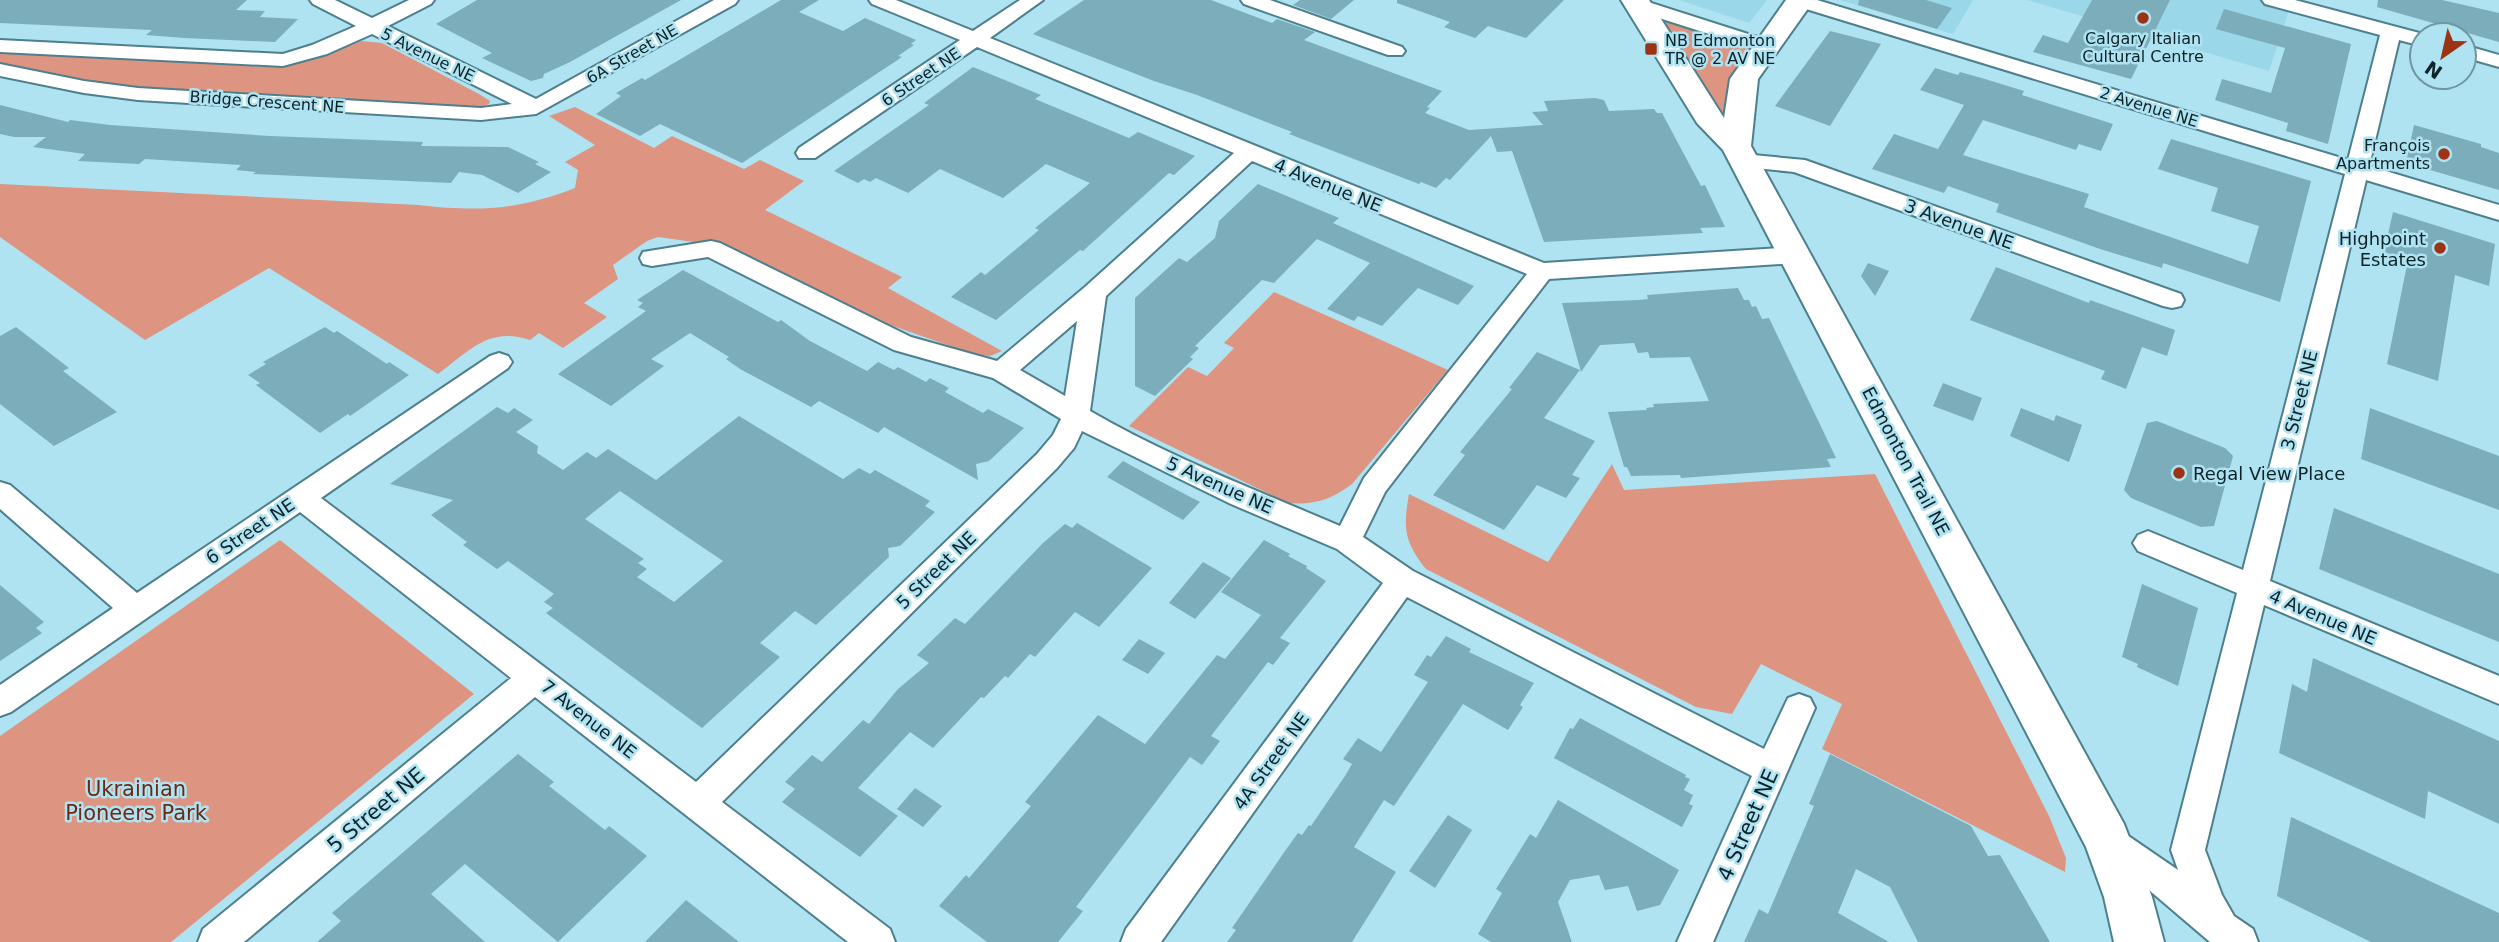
<svg xmlns="http://www.w3.org/2000/svg" width="2499" height="942" font-family="'DejaVu Sans',sans-serif">
	<style>
		.built { fill: #9ad8e9 }
		.green { fill: #dd9480 }
		.building { fill: #7badbb; fill-rule: evenodd }
		.lines { fill: none; stroke-linecap: round; stroke-linejoin: round }
		.street-casing { stroke: #4d7f8c; stroke-width: 4 }
		.secondary-casing { stroke: #4d7f8c; stroke-width: 4 }
		.street { fill: #fff; fill-rule: evenodd }
		.secondary { fill: #fff; fill-rule: evenodd }
		.poi-dot { fill: #9b3314; stroke: #afe3f2; stroke-width: 2.5 }
		.labels { text-anchor: middle; dominant-baseline: central; stroke-width: 5; stroke-linejoin: round; paint-order: stroke }
		.far-poi-label { font-size: 16px; fill: #0e2328; stroke: #afe3f2 }
		.far-street-label { font-size: 16px; fill: #0e2328; stroke: #afe3f2 }
		.street-label { font-size: 18px; fill: #0e2328; stroke: #afe3f2 }
		.poi-label { font-size: 18px; fill: #0e2328; stroke: #afe3f2; text-anchor: end }
		.near-park-label { font-size: 21px; fill: #6e2814; stroke: #afe3f2 }
		.near-street-label { font-size: 21px; fill: #0e2328; stroke: #afe3f2 }
	</style>
	<rect width="100%" height="100%" fill="#afe3f2"/>
	<!-- built -->
	<g class="built">
		<polygon points="1679,0 1767,0 1749,23"/>
		<polygon points="1839,0 1973,0 1953,34"/>
		<polygon points="2027,0 2278,0 2291,4 2269,71"/>
	</g>
	<!-- green -->
	<g class="green">
		<polygon points="1668,22 1748,49 1734,72 1725,116 1663,23"/>
		<polygon points="362,41 382,43 479,94 490,101 489,104 481,107 141,88 84,80 0,63 0,53 270,67 309,61"/>
		<path d="M575,107L654,148L672,136L744,169L760,160L804,181L765,210L902,277L888,288L1002,351L990,356L973,354L876,320L715,245L658,237L647,241L613,265L618,279L584,303L607,317L563,348L539,333L530,340C489,326 469,351 438,374L269,268L145,340L0,237V184L418,205C479,212 518,210 575,188L578,170L565,162L595,145L549,116Z"/>
		<path d="M1274,292L1448,370L1352,484C1331,500 1314,505 1288,503L1129,426L1188,367L1207,376L1234,348L1224,343Z"/>
		<path d="M1612,464L1624,490L1875,474L2049,816L2066,858L2065,872L1822,749L1842,704L1761,664L1732,714L1696,707L1426,569C1404,541 1403,528 1409,494L1548,562Z"/>
		<polygon points="280,540 474,694 171,942 0,942 0,736"/>
	</g>
	<!-- building -->
	<g class="building">
		<polygon points="0,0 247,0 236,10 265,11 260,17 298,19 275,42 185,38 146,35 152,30 0,23"/>
		<polygon points="477,0 681,0 570,62 544,74 543,78 531,81 482,58 492,53 436,24"/>
		<polygon points="781,0 819,0 799,12 843,31 865,18 916,40 911,44 914,45 898,56 902,57 742,163 660,124 640,136 596,114 621,96 616,93 642,78 645,80"/>
		<polygon points="1084,0 1211,0 1272,23 1277,19 1315,32 1304,40 1442,91 1427,107 1430,108 1425,113 1469,130 1543,125 1532,112 1548,111 1544,101 1595,98 1604,100 1609,111 1654,109 1657,113 1662,113 1701,186 1705,185 1725,227 1700,228 1703,233 1544,242 1512,151 1497,152 1491,136 1450,180 1446,178 1436,188 1421,182 1419,184 1289,134 1292,132 1197,95 1154,81 1033,34"/>
		<polygon points="1300,0 1354,0 1331,19 1293,5"/>
		<polygon points="1397,0 1564,0 1526,38 1488,26 1475,38 1444,27 1450,22 1397,3"/>
		<polygon points="1859,0 1926,0 1952,8 1937,29 1858,5"/>
		<polygon points="2092,0 2170,0 2131,79 2033,52 2043,35 2068,43"/>
		<polygon points="2378,0 2442,0 2499,13 2499,42 2377,7"/>
		<polygon points="2224,9 2351,44 2328,144 2286,131 2288,123 2215,100 2222,79 2271,93 2285,48 2216,29"/>
		<polygon points="1830,31 1881,44 1830,126 1775,106"/>
		<polygon points="973,67 1041,95 1035,99 1129,138 1138,132 1195,156 1174,175 1169,173 1083,251 1080,250 996,320 951,297 981,272 985,275 1039,230 1035,228 1090,183 1046,164 1003,198 940,169 908,193 876,178 870,182 864,179 858,183 834,171 929,105 924,103"/>
		<polygon points="1935,68 1958,75 1960,72 1985,79 2024,91 2022,95 2113,124 2101,151 2079,144 2076,150 1983,120 1963,155 2089,194 2084,207 2248,264 2259,226 2211,211 2218,188 2158,169 2171,139 2311,181 2280,302 2163,263 2162,268 2100,249 1996,212 1999,204 1948,186 1944,193 1872,169 1894,134 1938,149 1964,105 1920,90"/>
		<polygon points="0,105 68,122 70,120 110,125 270,136 423,142 421,146 508,147 539,162 535,164 551,172 518,193 482,175 459,172 451,183 253,174 256,172 236,170 241,165 145,159 139,164 78,161 85,154 33,147 46,137 14,137 0,134"/>
		<polygon points="2414,125 2481,144 2481,147 2499,153 2499,190 2406,163"/>
		<polygon points="1258,184 1339,218 1333,223 1474,286 1458,305 1418,288 1382,326 1358,316 1354,321 1327,309 1370,263 1317,239 1274,283 1262,280 1195,346 1199,348 1190,357 1193,359 1155,396 1135,386 1135,298 1179,258 1187,262 1215,238 1219,221"/>
		<polygon points="2393,212 2495,244 2489,286 2455,275 2438,381 2387,364 2408,260 2384,252"/>
		<polygon points="1868,263 1889,271 1875,296 1861,276"/>
		<polygon points="1996,267 2089,303 2090,300 2175,330 2167,356 2142,347 2126,389 2101,379 2105,371 1970,320"/>
		<polygon points="683,270 778,322 781,320 810,341 867,371 878,362 894,370 898,367 926,382 930,378 949,388 945,392 983,413 988,409 1024,428 989,461 976,464 978,480 884,427 878,433 819,401 811,407 740,369 726,359 729,357 690,333 651,359 664,366 611,406 558,374 646,311 638,307 643,303 637,300"/>
		<polygon points="1738,288 1744,300 1749,300 1752,307 1756,306 1762,319 1769,318 1836,458 1827,459 1831,467 1681,478 1680,475 1631,476 1627,467 1624,467 1608,412 1647,410 1646,408 1654,407 1653,404 1709,401 1690,357 1650,358 1648,352 1638,353 1634,343 1600,345 1581,372 1562,303 1639,300 1648,299 1647,295"/>
		<polygon points="16,327 69,368 63,371 117,412 54,446 0,404 0,336"/>
		<polygon points="325,327 334,333 337,331 387,364 389,362 409,375 350,416 348,414 320,433 256,385 260,383 248,375 266,364 263,362"/>
		<polygon points="1537,352 1580,370 1544,418 1595,441 1572,475 1580,478 1566,498 1537,485 1504,530 1433,495 1465,455 1460,452 1512,389 1509,388"/>
		<polygon points="1943,383 1982,398 1973,421 1933,406"/>
		<path d="M497,407L508,413L514,408L533,420L516,432L538,446L537,453L563,470L587,452L596,458L608,449L656,480L739,416L843,479L859,468L870,474L875,470L930,501L925,506L935,512L900,546L888,548L889,557L816,625L795,611L760,643L780,657L702,728L546,613L553,608L544,602L554,594L508,561L497,569L463,545L467,542L431,515L453,500L390,484ZM620,491L683,534L723,561L674,602L637,577L647,569L638,563L644,559L585,519Z"/>
		<polygon points="2021,408 2054,421 2056,415 2082,425 2069,462 2010,436"/>
		<polygon points="2370,408 2499,456 2499,510 2361,459"/>
		<polygon points="2157,421 2225,448 2233,456 2214,526 2201,527 2131,498 2124,490 2147,423"/>
		<polygon points="1123,461 1156,479 1200,502 1183,520 1107,477"/>
		<polygon points="2334,508 2499,574 2499,642 2319,569"/>
		<polygon points="1077,523 1152,568 1099,627 1075,612 1035,657 1030,654 1008,678 1005,676 984,698 981,697 933,748 910,732 858,788 898,816 860,857 782,802 795,789 785,782 812,755 822,762 863,720 869,724 898,689 929,663 917,655 955,618 965,624 1043,543 1065,524 1072,528"/>
		<polygon points="1264,540 1290,554 1288,556 1307,566 1306,568 1326,581 1280,638 1290,643 1273,665 1268,662 1211,736 1220,741 1202,765 1190,757 1076,907 1083,911 1058,942 987,942 939,906 966,875 969,878 1031,806 1025,802 1098,715 1145,744 1217,655 1225,659 1261,615 1221,592"/>
		<polygon points="1203,562 1231,578 1195,619 1169,603"/>
		<polygon points="2142,584 2198,608 2178,686 2137,667 2138,664 2122,657"/>
		<polygon points="0,585 44,622 36,628 42,633 0,661"/>
		<polygon points="1446,636 1471,649 1469,652 1534,683 1520,705 1523,707 1508,730 1463,704 1394,806 1384,800 1354,847 1396,872 1352,942 1227,942 1236,930 1232,928 1285,851 1298,833 1302,835 1309,825 1311,826 1345,776 1352,764 1343,759 1358,738 1381,752 1428,682 1414,675 1427,655 1431,657"/>
		<polygon points="1139,639 1165,653 1148,674 1122,660"/>
		<polygon points="2313,658 2499,741 2499,824 2428,791 2425,819 2279,753 2292,684 2307,692"/>
		<polygon points="1580,718 1686,775 1685,777 1690,779 1684,790 1693,795 1689,804 1693,806 1682,827 1554,758 1570,728 1573,729"/>
		<polygon points="518,754 554,782 549,786 605,830 609,826 647,856 558,942 465,864 431,894 485,942 317,942 341,921 332,913"/>
		<polygon points="1830,754 1971,826 1988,856 2000,855 2050,942 1918,942 1890,887 1856,869 1838,913 1889,942 1744,942 1759,909 1768,914 1814,806 1809,804"/>
		<polygon points="915,788 942,806 923,827 897,809"/>
		<polygon points="1558,800 1679,870 1660,905 1637,911 1628,886 1605,890 1599,875 1570,880 1558,902 1572,942 1491,942 1478,934 1502,893 1496,889 1530,834 1536,838"/>
		<polygon points="1448,815 1472,830 1435,888 1409,871"/>
		<polygon points="2291,817 2499,913 2499,942 2371,942 2277,896"/>
		<polygon points="686,900 739,942 645,942"/>
	</g>
	<g class="lines">
		<defs>
			<g id="street">
				<polygon points="310,0 335,0 372,18 409,0 434,0 431,4 388,26 536,99 714,0 738,0 735,4 536,114 481,120 138,100 84,93 0,76 0,64 84,81 138,88 481,108 512,104 372,34 327,54 283,66 0,52 0,40 283,54 312,45 356,26 313,4"/>
				<path d="M869,0H896L973,31L1020,0H1043L990,38L1544,263L1796,247L1805,249L1808,255L1805,261L1796,263L1549,279L1385,492L1363,537L1413,571L1764,749L1788,698L1799,694L1810,698L1815,708L1713,942H1677L1752,776L1407,597L1161,942H1121L1126,929L1383,583L1337,549L1231,504L1082,431L1074,448L1057,468L722,802L890,929L895,942H848L535,697L244,942H198L203,929L511,678L300,512L11,712L0,716V685L113,608L0,509V482L10,485L137,593L490,356L499,353L508,356L512,362L508,368L321,498L696,782L1037,454L1053,435L1061,419L993,378L894,350L708,257L652,266L643,264L640,258L643,252L711,241L720,243L911,337L997,361L1085,287L1234,153L977,47L815,158H799L796,153L799,148L960,40L872,4ZM1252,161L1527,274L1364,478L1340,526C1256,490 1169,457 1090,411L1106,296ZM1077,321L1065,396L1020,370Z"/>
				<polygon points="1241,0 1270,0 1402,47 1405,51 1402,55 1388,55 1244,4"/>
				<polygon points="1634,0 1645,1 1773,42 1776,46 1773,50 1759,50 1631,9 1628,5"/>
				<polygon points="1817,0 2348,160 2380,35 2265,4 2262,0 2295,0 2427,35 2422,35 2422,46 2399,40 2369,166 2499,205 2499,220 2366,180 2270,581 2499,676 2499,704 2264,605 2205,850 2222,895 2234,916 2253,929 2258,942 2210,942 2149,890 2097,853 2092,842 2097,831 2109,826 2121,831 2178,870 2171,850 2237,593 2138,551 2133,543 2138,535 2148,531 2243,570 2345,174 1793,5 1790,1"/>
				<polygon points="2464,45 2499,55 2499,67 2464,57"/>
				<polygon points="1743,154 1805,160 2181,294 2184,300 2181,306 2172,308 2163,306 1794,172 1735,166 1732,161 1735,156"/>
			</g>
			<polygon id="secondary" points="1621,0 1649,0 1724,118 1730,79 1786,0 1814,0 1758,79 1751,146 2124,824 2152,897 2164,942 2114,942 2104,897 2086,847 1723,150 1697,123"/>
		</defs>
		<!-- street casing -->
		<use href="#street" class="street-casing"/>
		<!-- secondary casing -->
		<use href="#secondary" class="secondary-casing"/>
		<!-- street -->
		<use href="#street" class="street"/>
		<!-- secondary -->
		<use href="#secondary" class="secondary"/>
	</g>
	<!-- markers -->
	<g class="poi-dot">
		<circle cx="2143" cy="18" r="7"/>
		<rect x="1644" y="42" width="14" height="14" rx="3.5"/>
		<circle cx="2444" cy="154" r="7"/>
		<circle cx="2440" cy="248" r="7"/>
		<circle cx="2179" cy="473" r="7"/>
	</g>
	<g class="labels">
		<!-- far-poi labels -->
		<g class="far-poi-label">
			<text x="2143" y="38">Calgary Italian<tspan x="2143" dy="18">Cultural Centre</tspan></text>
			<text x="1665" y="40" text-anchor="start">NB Edmonton<tspan x="1665" dy="18">TR @ 2 AV NE</tspan></text>
			<text x="2430" y="145" text-anchor="end">François<tspan x="2430" dy="18">Apartments</tspan></text>
		</g>
		<!-- far-street labels -->
		<g class="far-street-label">
			<text transform="translate(632 54) rotate(-30)">6A Street NE</text>
			<text transform="translate(428 55) rotate(26)">5 Avenue NE</text>
			<text transform="translate(921 77) rotate(-34)">6 Street NE</text>
			<text transform="translate(267 102) rotate(4)">Bridge Crescent NE</text>
			<text transform="translate(2149 107) rotate(17)">2 Avenue NE</text>
		</g>
		<!-- street labels -->
		<g class="street-label">
			<text transform="translate(1328 185) rotate(22)">4 Avenue NE</text>
			<text transform="translate(1959 224) rotate(20)">3 Avenue NE</text>
			<text transform="translate(2299 400) rotate(-76)">3 Street NE</text>
			<text transform="translate(1906 461) rotate(62)">Edmonton Trail NE</text>
			<text transform="translate(1220 485) rotate(24)">5 Avenue NE</text>
			<text transform="translate(250 531) rotate(-34)">6 Street NE</text>
			<text transform="translate(936 570) rotate(-44)">5 Street NE</text>
			<text transform="translate(2323 617) rotate(23)">4 Avenue NE</text>
			<text transform="translate(589 719) rotate(38)">7 Avenue NE</text>
			<text transform="translate(1271 761) rotate(-54)">4A Street NE</text>
		</g>
		<!-- poi labels -->
		<g class="poi-label">
			<text x="2426" y="238">Highpoint<tspan x="2426" dy="21">Estates</tspan></text>
			<text x="2193" y="473" text-anchor="start">Regal View Place</text>
		</g>
		<!-- near-park labels -->
		<g class="near-park-label">
			<text x="136" y="789">Ukrainian<tspan x="136" dy="24">Pioneers Park</tspan></text>
		</g>
		<!-- near-street labels -->
		<g class="near-street-label">
			<text transform="translate(376 810) rotate(-40)">5 Street NE</text>
			<text transform="translate(1748 825) rotate(-66)">4 Street NE</text>
		</g>
	</g>
	<!-- north arrow -->
	<g transform="translate(2443 56) rotate(214)"><circle r="33" fill="#afe3f2" stroke="#6f96a1" stroke-width="2"/>
	<path d="M0-5L12 26L0 18L-12 26Z" fill="#9b3314"/>
	<text y="-10" font-size="19" font-weight="bold" text-anchor="middle" fill="#0e2328">N</text>
	</g>
</svg>
